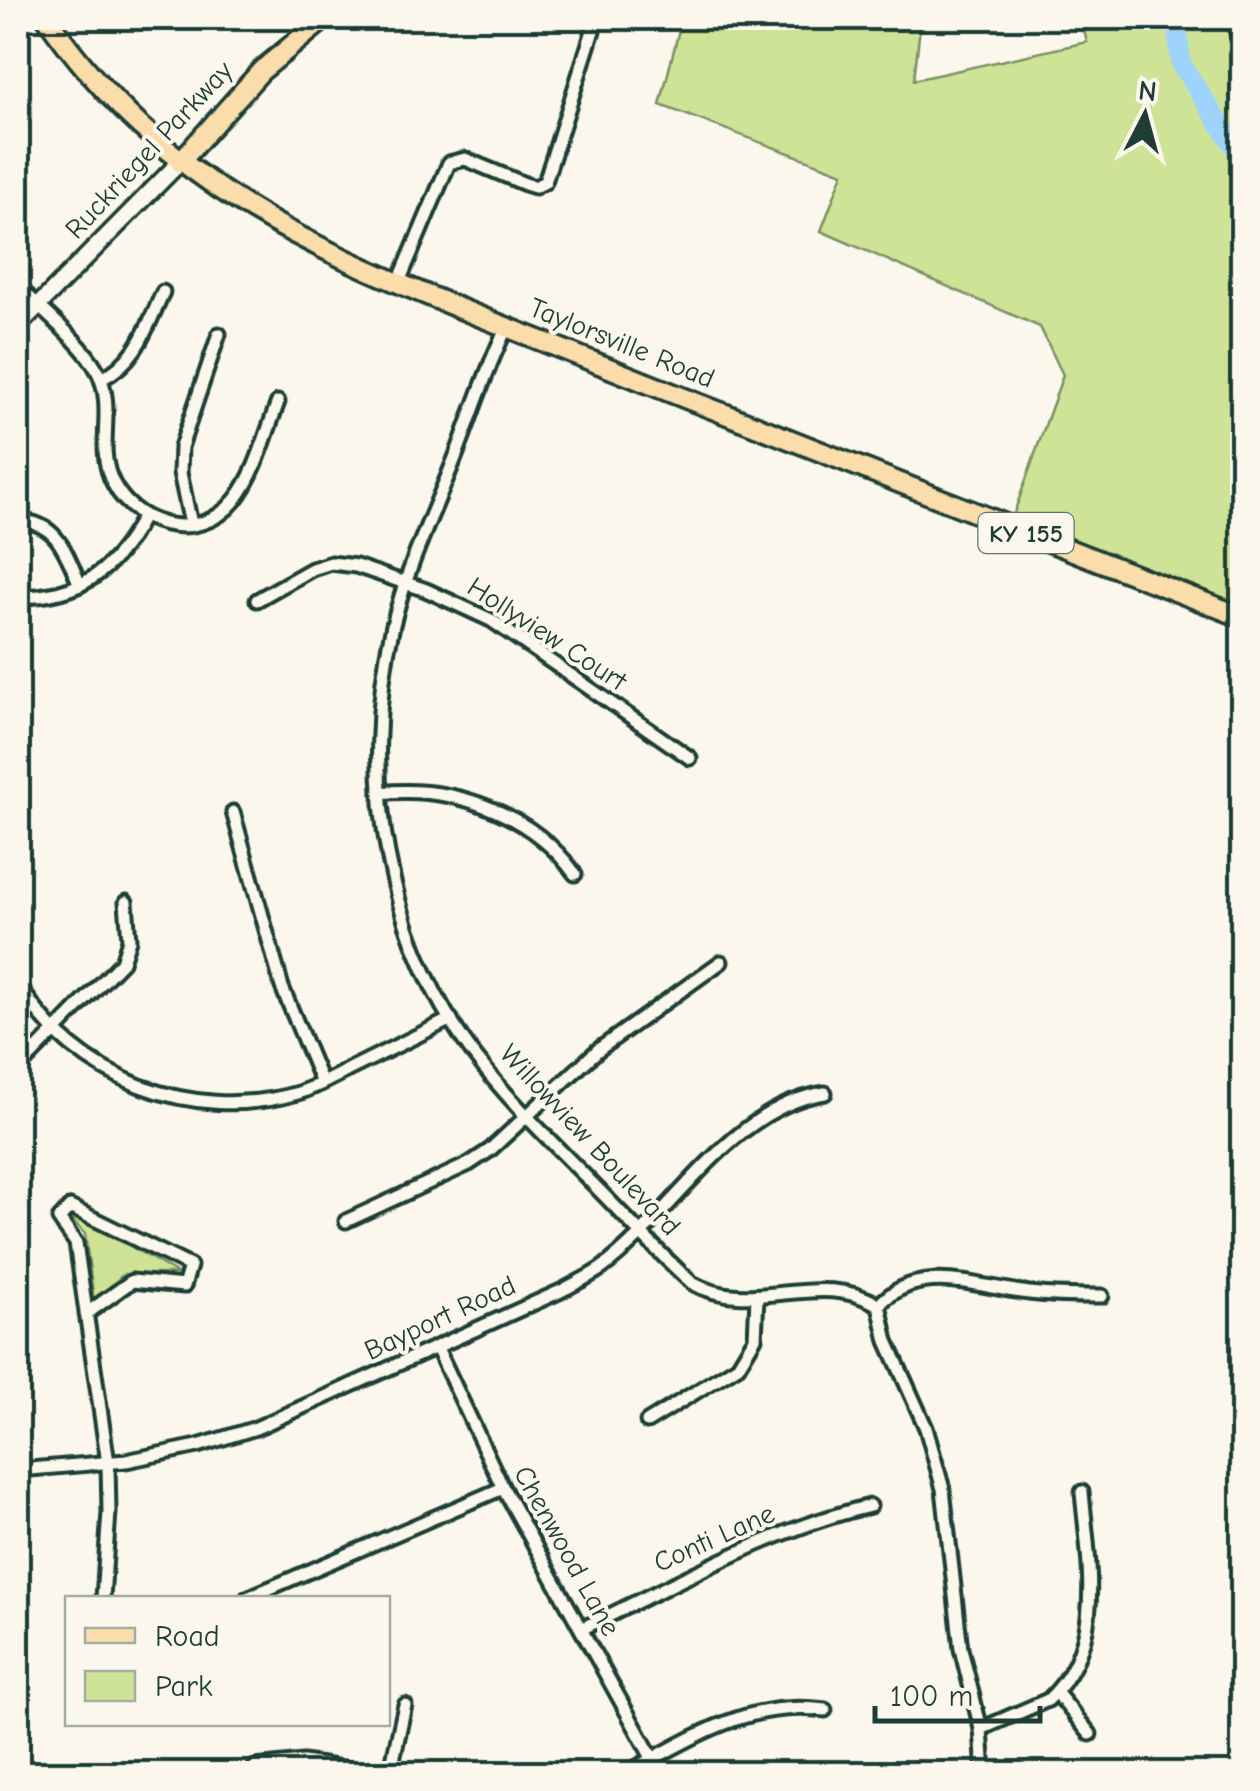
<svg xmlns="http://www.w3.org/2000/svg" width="1260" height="1791" font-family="'Comic Neue',sans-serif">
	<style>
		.green { fill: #cfe397; stroke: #779066; stroke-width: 2.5 }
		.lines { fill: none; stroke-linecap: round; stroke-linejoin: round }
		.river { stroke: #9ed3fc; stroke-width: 20 }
		.minor-casing { stroke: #1f3d34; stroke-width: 19 }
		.secondary-casing { stroke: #1f3d34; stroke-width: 22 }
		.primary-casing { stroke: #1f3d34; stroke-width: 25 }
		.minor { stroke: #fbf7ec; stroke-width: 11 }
		.secondary { stroke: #fbf7ec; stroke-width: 15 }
		.primary { stroke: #fbddab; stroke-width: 18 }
		.labels { text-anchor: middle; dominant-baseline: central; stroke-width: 8; stroke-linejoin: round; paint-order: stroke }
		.shield { fill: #fbf7ec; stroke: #61756b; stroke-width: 2.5 }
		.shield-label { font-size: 25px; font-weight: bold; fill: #1f3d34 }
		.street-label { font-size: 28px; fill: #1f3d34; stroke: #fbf7ec }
	</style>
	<rect width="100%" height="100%" fill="#fbf7ec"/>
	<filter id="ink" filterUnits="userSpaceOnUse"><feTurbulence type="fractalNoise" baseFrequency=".01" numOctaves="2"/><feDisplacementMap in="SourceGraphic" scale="20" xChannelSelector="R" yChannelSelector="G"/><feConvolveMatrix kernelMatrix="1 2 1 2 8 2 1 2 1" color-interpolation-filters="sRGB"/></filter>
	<g filter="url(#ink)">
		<!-- green -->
		<g class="green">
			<polygon points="682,18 921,18 914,80 1087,42 1081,18 1224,18 1242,67 1242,606 1013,516 1063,375 1040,327 821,231 843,173 660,105"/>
			<polygon points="75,1214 178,1274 124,1274 94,1301 85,1234 71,1219"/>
		</g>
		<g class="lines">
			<!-- river -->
			<polyline class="river" points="1176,18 1181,64 1242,158"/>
			<defs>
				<g id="minor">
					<polyline points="1233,18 1242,49"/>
					<polyline points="398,284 449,163 465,159 525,184 535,187 545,182 597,18"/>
					<path d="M18,286C41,310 82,342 97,370C116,407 97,442 110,476C129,526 198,546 235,500C256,474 266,433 278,402"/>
					<path d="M507,327C484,372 470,422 451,468C430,520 406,571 393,625C358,775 386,949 486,1070C518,1110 555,1145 590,1181C624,1215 656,1251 692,1283C753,1317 818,1268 879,1305L887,1341L926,1428L943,1489L961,1649L981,1729L984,1774"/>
					<path d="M101,379C137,362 147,326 163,292"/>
					<path d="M18,521C57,521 66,553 80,585"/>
					<polyline points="191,524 180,473 181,447 219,334"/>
					<path d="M18,597C81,597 114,571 143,517"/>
					<polyline points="257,600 312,569 331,563 356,566 426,590 491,620 690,758"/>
					<path d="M380,793C454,785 531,813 575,874"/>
					<polyline points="233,812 282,987 322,1083"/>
					<path d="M18,983C74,1079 192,1124 298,1093C318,1087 336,1076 354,1067C386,1051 419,1035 451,1019"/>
					<polyline points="18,1069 122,962 129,940 126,902"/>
					<polyline points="346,1221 469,1164 490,1150 598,1050 721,962"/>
					<path d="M879,1305C918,1263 974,1286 1022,1292C1049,1296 1075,1296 1102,1296"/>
					<polyline points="86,1314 132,1281 184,1286 190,1266 70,1207 59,1219 76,1243 108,1463 109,1512 103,1598"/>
					<polyline points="437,1348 503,1488 661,1774"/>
					<polyline points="647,1422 738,1366 755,1338 757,1297"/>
					<path d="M18,1470L126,1461L198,1446L256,1428L561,1291C574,1284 589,1277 602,1268C674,1214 731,1107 825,1093"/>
					<polyline points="247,1598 503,1488"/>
					<path d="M583,1628C677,1584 768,1530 870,1506"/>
					<polyline points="1056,1692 1090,1734"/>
					<path d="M981,1729L1048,1700C1107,1646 1088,1562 1082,1492"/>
					<polyline points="255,1767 303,1762 381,1774"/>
					<polyline points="390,1774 405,1705"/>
					<path d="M624,1774C690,1740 747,1699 825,1710"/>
				</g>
				<polyline id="secondary" points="18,326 180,162"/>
				<g id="primary">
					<path d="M47,18C164,186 312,250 496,323C573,353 650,385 728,415C900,482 1070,551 1242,617"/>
					<polyline points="180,162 261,71 325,18"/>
				</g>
			</defs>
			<!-- minor casing -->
			<use href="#minor" class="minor-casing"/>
			<!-- secondary casing -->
			<use href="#secondary" class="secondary-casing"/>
			<!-- primary casing -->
			<use href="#primary" class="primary-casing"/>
			<!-- minor -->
			<use href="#minor" class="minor"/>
			<!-- secondary -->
			<use href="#secondary" class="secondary"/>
			<!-- primary -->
			<use href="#primary" class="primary"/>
		</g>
	</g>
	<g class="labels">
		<!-- shield labels -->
		<rect class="shield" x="978.5" y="513" width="95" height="40" rx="8"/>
		<g class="shield-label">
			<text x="1026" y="533">KY 155</text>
		</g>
		<!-- street labels -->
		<g class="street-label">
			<text transform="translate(149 150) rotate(-47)">Ruckriegel Parkway</text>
			<text transform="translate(622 343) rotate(22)">Taylorsville Road</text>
			<text transform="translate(547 634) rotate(33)">Hollyview Court</text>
			<text transform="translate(590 1140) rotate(47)">Willowview Boulevard</text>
			<text transform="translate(440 1318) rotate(-25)">Bayport Road</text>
			<text transform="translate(714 1538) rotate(-24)">Conti Lane</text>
			<text transform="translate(567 1551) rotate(61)">Chenwood Lane</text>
		</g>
	</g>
	<!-- margin -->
	<rect width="1260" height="1791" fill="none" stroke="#fbf7ec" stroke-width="60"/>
	<rect x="30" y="30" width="1200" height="1731" fill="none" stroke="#1f3d34" stroke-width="4" filter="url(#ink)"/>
	<!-- legend -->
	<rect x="65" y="1596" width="325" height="130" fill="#fbf7ec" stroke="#a3ada2" stroke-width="2.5"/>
	<rect x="85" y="1628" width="50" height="15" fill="#fbddab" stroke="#a3ada2" stroke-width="2.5"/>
	<text x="155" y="1646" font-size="30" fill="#1f3d34">Road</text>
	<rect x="85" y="1671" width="50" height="30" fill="#cfe397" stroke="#a3ada2" stroke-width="2.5"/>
	<text x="155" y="1696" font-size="30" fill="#1f3d34">Park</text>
	<!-- north arrow -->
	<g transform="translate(1145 115) rotate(6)" stroke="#fbf7ec" stroke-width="8" paint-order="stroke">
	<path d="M0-8L18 38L0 25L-18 38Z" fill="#1f3d34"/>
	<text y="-15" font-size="28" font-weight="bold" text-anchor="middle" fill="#1f3d34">N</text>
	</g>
	<!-- scale -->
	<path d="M875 1706v15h165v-15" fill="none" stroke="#1f3d34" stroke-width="5"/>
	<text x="890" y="1706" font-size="30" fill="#1f3d34" stroke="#fbf7ec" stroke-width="8" paint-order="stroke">100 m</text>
</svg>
